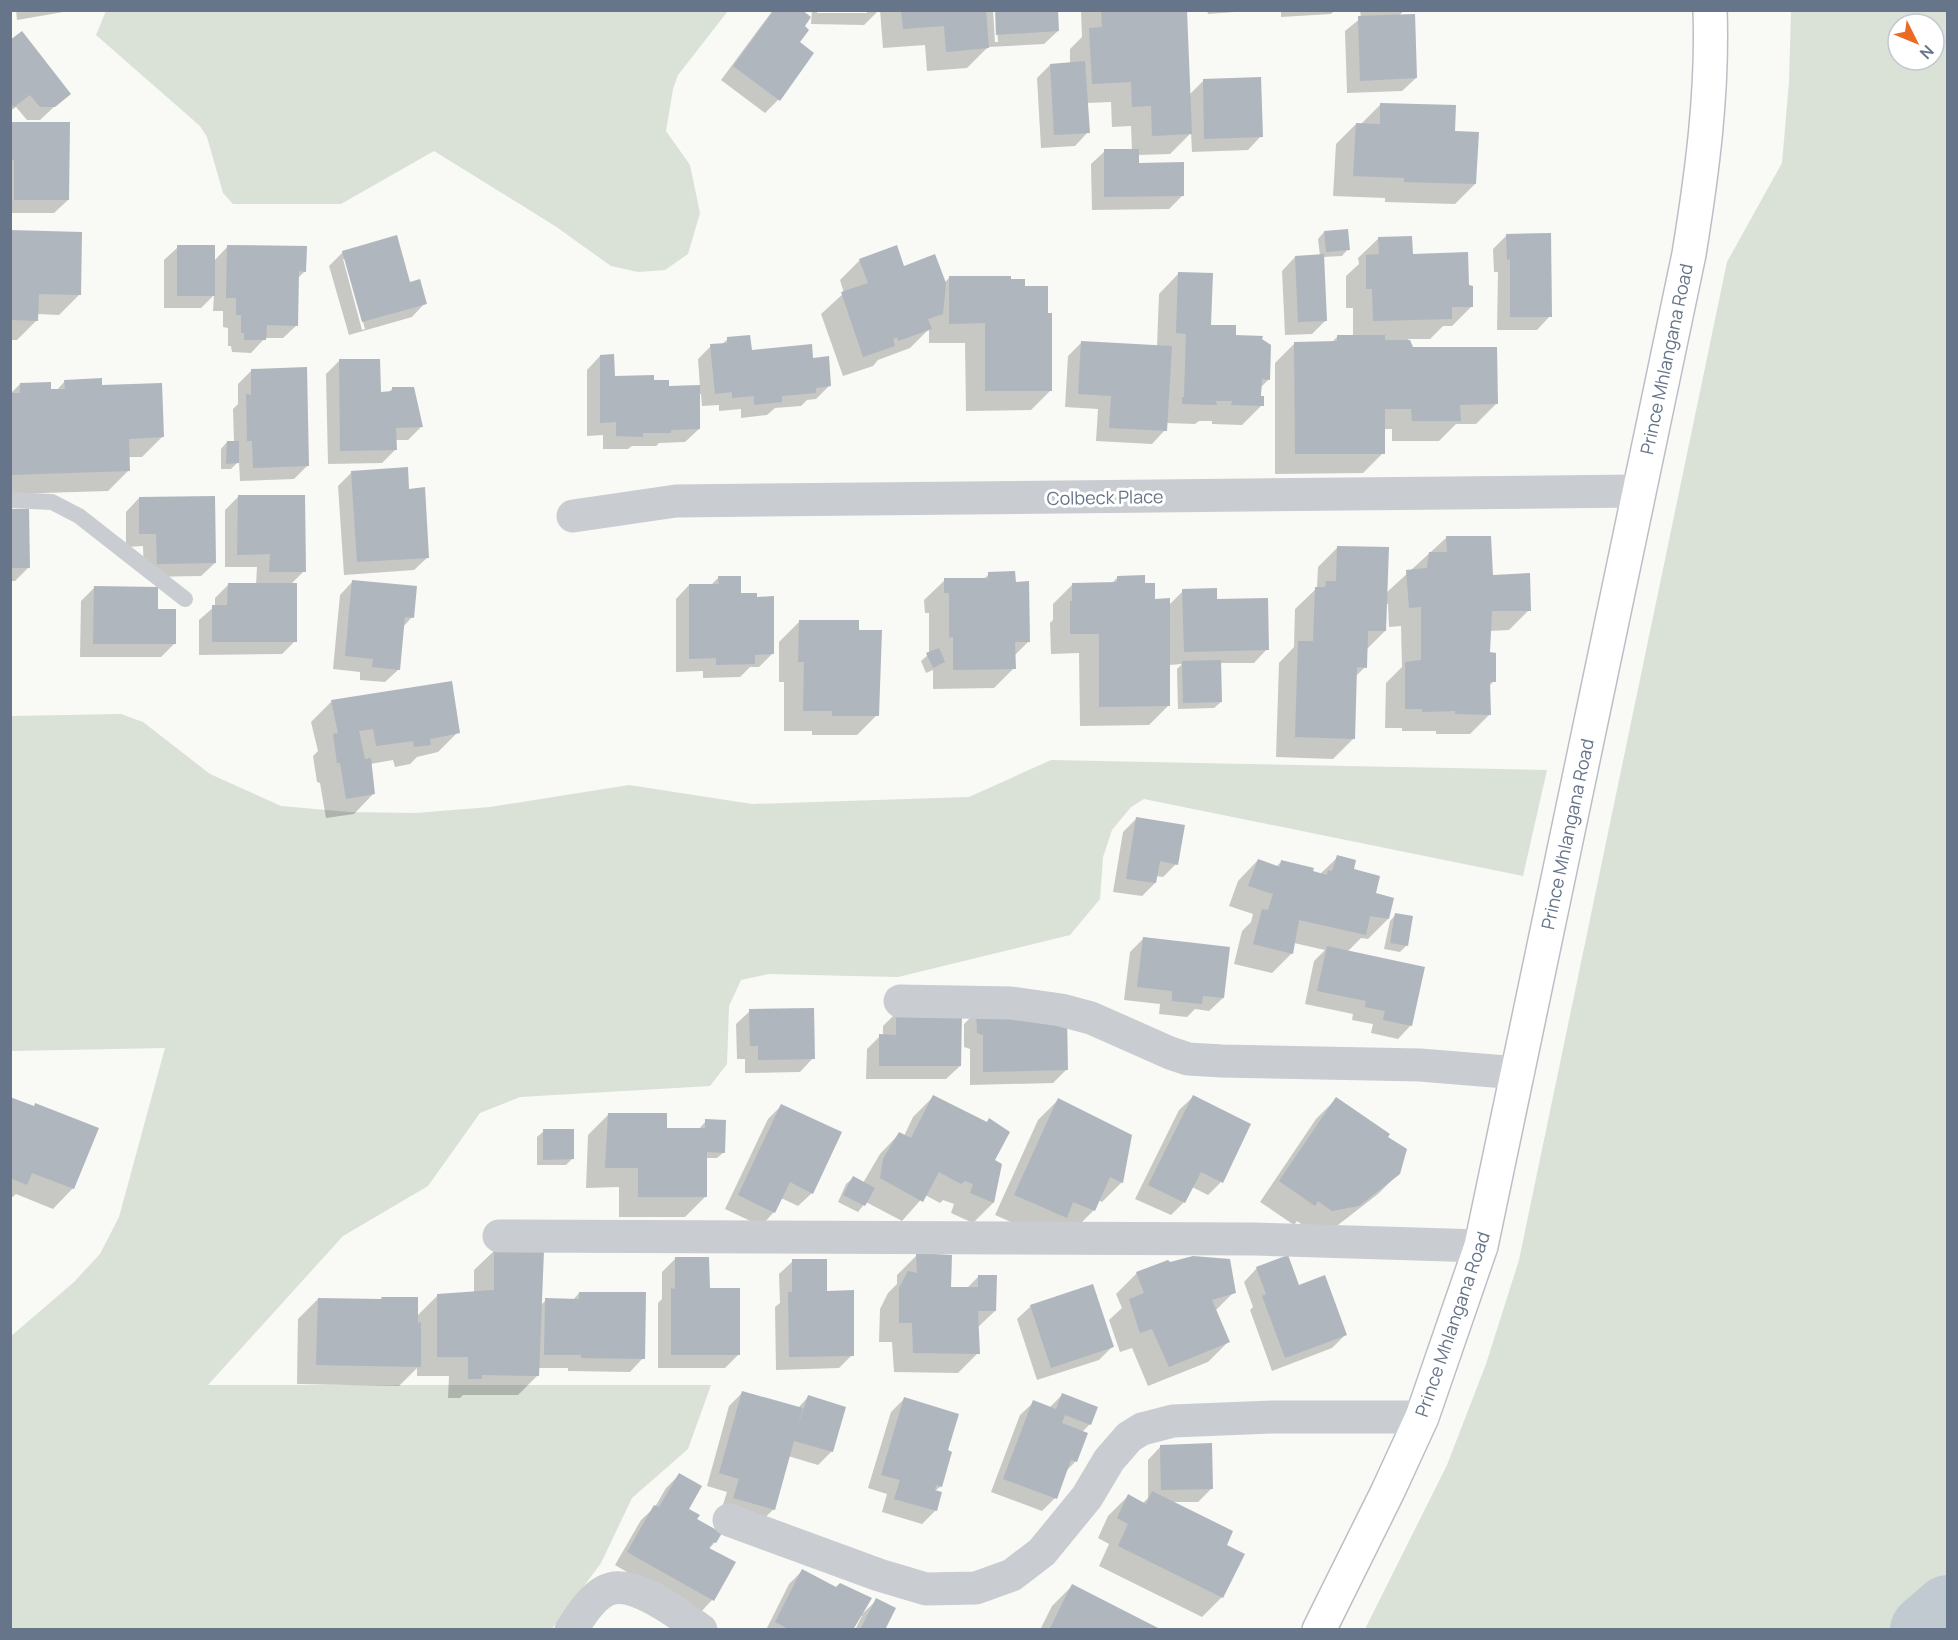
<svg xmlns="http://www.w3.org/2000/svg" width="1958" height="1640" font-family="Manrope,sans-serif">
	<style>
		.green { fill: #dae1d7; fill-rule: evenodd }
		.shadow { fill: #0003; fill-rule: evenodd }
		.lines { fill: none; stroke-linecap: round; stroke-linejoin: round }
		.river { stroke: #c1cad0; stroke-width: 70 }
		.building { fill: #afb6bd }
		.secondary-casing { stroke: #bbbfc5; stroke-width: 36 }
		.lane { stroke: #c9ccd0; stroke-width: 16 }
		.street { stroke: #c9ccd0; stroke-width: 33 }
		.secondary { stroke: #fff; stroke-width: 33 }
		.labels { text-anchor: middle; dominant-baseline: central; stroke-width: 6; stroke-linejoin: round; paint-order: stroke }
		.street-label { font-size: 18px; fill: #667589; stroke: #fff }
	</style>
	<rect width="100%" height="100%" fill="#f9f9f6"/>
	<!-- green -->
	<g class="green">
		<polygon points="106,11 728,11 678,75 673,89 666,131 690,165 700,213 688,254 665,270 638,272 611,266 555,226 434,151 341,204 233,204 223,193 207,137 200,126 96,35"/>
		<path d="M1791,11H1947V1629H1365L1447,1465L1486,1364L1519,1260L1727,262L1782,163L1789,82ZM1898,24H1934V60H1898Z"/>
		<polygon points="121,714 143,722 210,774 281,806 349,812 416,813 490,807 629,785 752,804 969,797 1051,760 1547,770 1523,876 1144,799 1131,807 1112,830 1103,857 1100,899 1070,935 898,977 769,974 741,980 729,1006 727,1064 710,1086 520,1097 480,1113 428,1186 343,1236 208,1385 711,1385 688,1449 632,1498 601,1563 552,1629 11,1629 10,1337 74,1282 100,1254 119,1217 165,1048 11,1051 11,716"/>
	</g>
	<!-- shadow -->
	<g class="shadow">
		<polygon points="16,10 75,10 17,20"/>
		<polygon points="773,10 800,10 802,27 778,100 765,113 721,80"/>
		<polygon points="812,10 817,10 817,13 867,13 867,10 879,10 864,25 811,24"/>
		<polygon points="880,10 993,10 995,42 998,42 996,10 1058,31 1044,44 988,47 967,68 927,71 925,45 883,48"/>
		<polygon points="1081,10 1185,10 1189,95 1204,80 1261,136 1248,150 1192,152 1191,133 1170,154 1137,155 1138,164 1183,195 1169,209 1092,210 1091,164 1105,151 1132,151 1131,126 1112,127 1111,102 1086,103 1088,132 1075,146 1041,148 1037,78 1050,65 1070,63 1070,49 1082,37"/>
		<polygon points="1207,10 1262,10 1208,14"/>
		<polygon points="1281,10 1335,10 1331,14 1281,17"/>
		<polygon points="1360,10 1404,10 1399,16 1416,78 1402,91 1347,93 1345,31 1361,18"/>
		<polygon points="10,42 69,93 40,120 27,120 16,107 10,111"/>
		<polygon points="1381,104 1454,133 1475,184 1455,204 1385,202 1385,198 1333,196 1336,144 1356,124 1361,124"/>
		<polygon points="10,123 68,200 54,213 10,213"/>
		<polygon points="10,231 79,295 59,315 37,314 37,320 17,340 10,340"/>
		<polygon points="1324,232 1348,249 1342,256 1323,257 1326,320 1312,334 1285,335 1282,271 1295,257 1320,256 1318,239"/>
		<polygon points="1507,235 1550,316 1537,330 1497,330 1498,272 1494,272 1493,249"/>
		<polygon points="1379,238 1468,287 1472,306 1452,326 1443,326 1430,339 1408,339 1412,349 1496,404 1476,424 1456,424 1439,441 1392,441 1392,429 1383,429 1383,453 1363,473 1275,474 1275,363 1295,343 1331,343 1338,336 1353,336 1353,308 1346,308 1346,276 1359,264 1358,258"/>
		<polygon points="228,246 305,271 298,278 297,325 283,338 265,338 251,353 232,352 231,346 228,346 228,328 223,327 223,311 213,311 214,295 201,308 164,308 164,260 178,247 214,261"/>
		<path d="M343,252L409,284L425,303L412,317L349,335L329,266ZM343,259H346L365,329L362,330Z"/>
		<polygon points="860,260 903,268 944,283 949,278 1010,280 1051,390 1031,410 966,411 965,343 929,343 929,329 910,348 878,360 873,366 843,376 821,314 844,293 840,280"/>
		<polygon points="1179,273 1210,327 1234,336 1269,379 1260,388 1262,405 1242,425 1212,424 1212,421 1199,421 1195,424 1166,423 1165,430 1152,444 1096,441 1098,409 1065,407 1068,356 1082,342 1157,347 1159,294"/>
		<polygon points="728,339 750,351 812,360 830,385 816,399 807,400 801,406 775,408 767,415 741,418 741,409 719,411 719,405 702,406 701,394 699,394 699,429 685,442 659,443 656,446 632,446 628,449 603,449 603,435 587,436 587,370 600,356 613,377 653,382 668,387 700,387 698,359 711,346 721,345"/>
		<polygon points="340,360 379,394 388,393 393,388 421,427 408,440 395,440 396,449 382,463 328,464 326,374"/>
		<polygon points="251,371 308,465 294,479 240,481 239,461 231,469 221,469 221,449 227,442 234,442 233,409 238,404 238,384"/>
		<polygon points="65,381 101,387 162,437 142,457 128,457 128,471 108,491 10,494 10,394 20,384 56,391"/>
		<polygon points="352,472 408,490 428,557 414,570 344,575 338,486"/>
		<polygon points="238,497 304,571 290,585 295,641 282,654 199,655 199,620 215,606 215,598 228,585 256,585 257,567 225,567 225,510"/>
		<polygon points="139,498 215,563 201,576 144,577 143,546 126,547 126,512"/>
		<polygon points="10,511 28,568 15,581 10,581"/>
		<polygon points="1446,538 1529,610 1509,630 1489,631 1488,653 1494,681 1489,686 1490,714 1470,734 1436,734 1436,731 1402,731 1402,728 1385,728 1386,683 1402,667 1401,626 1389,627 1388,604 1385,604 1385,631 1366,650 1365,667 1355,677 1353,739 1333,759 1276,757 1279,663 1294,647 1295,609 1317,588 1318,567 1338,547 1386,593"/>
		<polygon points="989,574 1029,641 1014,656 1014,668 994,688 933,689 933,670 926,673 921,661 929,654 929,613 925,613 924,600 945,580 983,580"/>
		<polygon points="719,577 739,594 772,654 759,667 750,667 740,677 703,678 703,671 676,672 676,599 689,585 711,585"/>
		<polygon points="1118,577 1143,584 1153,600 1169,605 1183,591 1216,601 1267,649 1254,663 1220,663 1221,702 1214,708 1178,709 1177,669 1182,664 1169,665 1169,705 1149,725 1080,726 1079,653 1051,654 1050,623 1053,620 1053,604 1073,584 1111,584"/>
		<polygon points="353,581 412,617 403,627 399,669 385,682 360,680 360,672 333,669 340,595"/>
		<polygon points="94,588 156,610 174,644 161,657 80,657 81,601"/>
		<polygon points="799,622 857,631 877,715 857,735 812,735 812,731 784,731 784,682 779,682 779,642"/>
		<polygon points="451,683 458,732 438,752 417,757 410,764 395,767 393,760 370,764 374,793 354,814 326,818 320,783 317,782 313,756 318,751 311,722 331,702"/>
		<polygon points="1137,818 1176,864 1163,877 1156,876 1155,883 1142,896 1113,892 1123,832"/>
		<polygon points="1338,857 1375,894 1388,919 1368,939 1361,938 1347,952 1411,1025 1398,1039 1371,1033 1373,1024 1352,1020 1353,1014 1305,1004 1314,961 1325,950 1294,943 1292,953 1272,973 1234,964 1242,931 1251,922 1253,914 1229,906 1238,881 1258,860 1276,867 1281,862 1320,874"/>
		<polygon points="1396,914 1411,917 1406,946 1400,952 1384,949 1390,921"/>
		<polygon points="1144,938 1223,998 1209,1011 1195,1009 1187,1017 1159,1014 1160,1004 1124,1000 1130,952"/>
		<polygon points="750,1011 813,1058 800,1072 745,1073 745,1059 737,1059 736,1024"/>
		<polygon points="977,1011 1066,1070 1053,1083 970,1085 970,1049 964,1047 964,1024"/>
		<polygon points="897,1012 960,1066 946,1079 866,1079 867,1049 880,1036 883,1036 883,1026"/>
		<polygon points="933,1097 986,1123 989,1120 993,1160 1001,1165 993,1203 973,1223 951,1213 954,1204 943,1200 940,1203 925,1195 902,1221 866,1202 858,1212 838,1202 846,1184 853,1178 863,1183 880,1154 900,1133 904,1136 913,1117"/>
		<polygon points="1193,1097 1221,1182 1208,1195 1192,1187 1184,1202 1171,1215 1135,1199 1179,1110"/>
		<polygon points="10,1099 33,1108 73,1188 53,1209 16,1194 10,1199"/>
		<polygon points="1336,1099 1386,1137 1399,1173 1378,1194 1338,1225 1311,1231 1297,1221 1294,1225 1260,1202 1316,1119"/>
		<polygon points="1058,1100 1122,1182 1102,1202 1098,1200 1093,1211 1073,1231 1046,1237 995,1215 1038,1120"/>
		<polygon points="781,1106 812,1193 798,1206 781,1198 774,1212 761,1226 725,1209 768,1119"/>
		<polygon points="608,1115 666,1130 699,1129 706,1121 724,1152 717,1158 706,1158 706,1196 685,1217 619,1217 619,1187 586,1188 588,1135"/>
		<polygon points="544,1131 573,1158 566,1165 537,1165 537,1137"/>
		<polygon points="495,1250 541,1305 546,1300 573,1300 579,1293 643,1358 630,1372 568,1371 568,1368 538,1368 538,1375 518,1395 463,1395 460,1398 448,1398 449,1376 417,1376 417,1368 399,1386 297,1384 298,1319 318,1299 380,1300 382,1298 416,1317 438,1295 474,1293 474,1270"/>
		<polygon points="917,1255 950,1288 966,1289 978,1277 995,1311 977,1328 978,1353 958,1373 894,1372 892,1342 879,1342 880,1309 888,1293 897,1284 897,1275"/>
		<polygon points="675,1259 738,1355 725,1368 658,1368 658,1303 662,1299 662,1272"/>
		<polygon points="793,1261 826,1292 852,1355 839,1368 776,1370 775,1307 780,1303 779,1274"/>
		<polygon points="1168,1262 1234,1292 1215,1311 1228,1342 1208,1362 1148,1386 1132,1348 1120,1352 1109,1320 1122,1308 1116,1294 1137,1273"/>
		<polygon points="1257,1268 1345,1335 1332,1348 1272,1371 1250,1310 1253,1307 1244,1282"/>
		<polygon points="1031,1306 1112,1347 1099,1360 1037,1380 1017,1319"/>
		<polygon points="742,1393 798,1408 808,1397 832,1451 818,1465 788,1456 774,1509 760,1522 721,1511 727,1492 707,1486 729,1406"/>
		<polygon points="1062,1395 1090,1424 1082,1432 1076,1461 1066,1471 1055,1498 1042,1511 991,1492 1020,1415 1034,1402 1049,1408"/>
		<polygon points="904,1399 946,1451 941,1486 935,1491 936,1510 922,1524 882,1512 887,1494 868,1488 891,1412"/>
		<polygon points="1161,1446 1212,1488 1198,1502 1171,1502 1225,1546 1222,1597 1202,1617 1099,1566 1109,1544 1098,1538 1108,1516 1128,1496 1143,1503 1148,1498 1148,1460"/>
		<polygon points="679,1475 687,1509 715,1542 708,1550 734,1563 712,1600 699,1614 615,1565 641,1520 655,1507 666,1488"/>
		<polygon points="802,1571 861,1615 877,1600 884,1630 855,1630 862,1616 860,1615 851,1630 766,1630 789,1584"/>
		<polygon points="1072,1586 1158,1630 1040,1630 1052,1606"/>
	</g>
	<g class="lines">
		<!-- river -->
		<polyline class="river" points="1925,1630 1948,1610"/>
	</g>
	<!-- building -->
	<g class="building">
		<polygon points="774,10 802,10 811,17 805,26 809,30 800,42 814,53 780,101 733,66"/>
		<polygon points="901,10 986,10 989,48 946,52 944,26 903,29"/>
		<polygon points="995,10 1058,10 1059,31 996,35"/>
		<polygon points="1101,10 1187,10 1192,134 1152,136 1151,106 1132,107 1131,82 1092,84 1089,28 1102,27"/>
		<polygon points="1415,14 1417,78 1360,81 1358,16"/>
		<polygon points="22,31 71,94 55,107 40,107 30,95 14,107 10,102 10,40"/>
		<polygon points="1085,61 1090,133 1054,135 1050,64"/>
		<polygon points="1261,77 1263,137 1204,139 1203,79"/>
		<polygon points="1380,103 1456,105 1455,131 1479,132 1476,184 1404,182 1404,178 1353,176 1356,123 1380,124"/>
		<polygon points="10,122 70,122 69,200 14,200 14,160 10,160"/>
		<polygon points="1104,149 1139,149 1139,163 1184,162 1184,196 1104,197"/>
		<polygon points="1348,229 1350,250 1326,252 1324,231"/>
		<polygon points="10,230 82,232 81,295 39,294 38,321 10,320"/>
		<polygon points="1551,233 1552,317 1510,317 1510,259 1507,260 1506,234"/>
		<polygon points="397,235 410,282 420,279 427,304 362,322 342,251"/>
		<polygon points="1412,236 1413,254 1468,252 1469,285 1473,286 1473,307 1452,307 1452,319 1373,321 1372,289 1366,289 1366,255 1379,254 1378,237"/>
		<rect x="177" y="245" width="38" height="51"/>
		<polygon points="227,245 307,246 306,272 299,271 298,326 267,325 266,340 244,340 244,333 241,333 241,315 236,315 236,298 226,298"/>
		<polygon points="897,245 904,266 935,254 946,283 943,314 928,319 932,329 898,341 897,337 893,339 895,346 863,357 841,292 868,283 859,259"/>
		<polygon points="1324,254 1327,321 1298,322 1295,256"/>
		<polygon points="1178,272 1213,273 1211,325 1236,325 1236,335 1263,336 1262,339 1271,345 1270,380 1262,379 1261,396 1264,396 1264,406 1231,405 1232,401 1216,401 1217,405 1182,404 1182,397 1184,397 1186,334 1176,333"/>
		<polygon points="949,276 1011,276 1011,279 1025,279 1025,286 1048,286 1048,313 1052,313 1052,391 985,391 985,323 949,324"/>
		<polygon points="750,335 752,350 812,344 813,358 829,356 831,386 816,388 816,393 782,396 782,402 754,405 754,396 732,398 732,392 715,394 710,344 727,343 727,337"/>
		<polygon points="1337,335 1385,335 1385,340 1410,340 1413,347 1497,347 1498,404 1460,405 1461,421 1412,421 1411,409 1385,409 1385,454 1295,454 1294,342 1337,341"/>
		<polygon points="1081,341 1172,346 1167,431 1109,428 1111,396 1078,394"/>
		<polygon points="614,354 615,376 654,375 654,380 669,380 669,386 700,385 700,429 671,430 671,433 643,433 643,437 616,436 616,422 600,423 600,355"/>
		<polygon points="339,359 380,359 381,392 392,391 392,387 414,387 423,427 396,428 397,450 340,451"/>
		<polygon points="307,367 309,466 253,468 252,441 247,441 246,394 251,395 251,369"/>
		<polygon points="102,378 102,385 162,383 164,437 129,439 130,471 10,475 10,393 20,393 20,383 51,382 51,389 65,389 64,380"/>
		<polygon points="227,441 239,441 239,463 226,464"/>
		<polygon points="408,467 409,489 425,487 429,558 357,562 351,471"/>
		<polygon points="238,495 305,495 306,572 269,572 270,554 237,555"/>
		<polygon points="215,496 216,563 157,564 156,534 139,534 139,497"/>
		<polygon points="10,509 29,509 30,568 10,568"/>
		<polygon points="1446,536 1491,536 1493,575 1530,573 1531,611 1492,611 1490,652 1496,653 1496,682 1490,682 1491,715 1455,714 1455,711 1422,712 1422,709 1405,709 1405,662 1421,660 1421,607 1409,608 1406,570 1427,568 1429,552 1447,552"/>
		<polygon points="1337,546 1389,547 1386,631 1368,631 1367,668 1357,667 1355,739 1295,737 1298,641 1313,641 1315,587 1325,587 1326,581 1336,581"/>
		<polygon points="1015,571 1016,582 1029,581 1030,642 1015,642 1016,669 953,670 953,637 949,638 949,593 944,593 944,578 987,578 988,582 988,572"/>
		<polygon points="1145,575 1145,583 1155,583 1155,599 1170,598 1170,706 1099,707 1099,634 1070,634 1070,601 1072,601 1072,583 1117,582 1117,576"/>
		<polygon points="718,576 741,576 741,593 757,593 757,597 774,596 774,654 755,655 755,664 716,665 716,658 689,659 689,584 719,584"/>
		<polygon points="352,580 417,586 414,618 405,617 400,670 372,667 373,659 345,656"/>
		<polygon points="228,583 297,583 297,642 212,642 212,605 227,605"/>
		<polygon points="94,586 158,587 158,609 176,609 176,644 93,644"/>
		<polygon points="1217,588 1217,599 1268,598 1269,650 1184,652 1182,589"/>
		<polygon points="799,620 859,620 859,630 882,630 879,716 832,716 832,711 803,711 804,662 798,662"/>
		<polygon points="939,648 945,662 933,668 926,653"/>
		<polygon points="1221,660 1222,702 1183,703 1182,661"/>
		<polygon points="452,681 460,733 430,739 431,745 414,747 413,741 376,746 373,729 359,731 365,759 371,758 375,794 346,799 340,763 337,763 333,734 338,733 331,700"/>
		<polygon points="1136,817 1185,825 1178,865 1160,861 1156,883 1126,879"/>
		<polygon points="1337,855 1356,860 1354,869 1380,876 1376,893 1394,898 1389,919 1370,916 1366,935 1299,920 1293,954 1253,944 1262,909 1268,910 1273,894 1248,886 1258,859 1280,867 1281,860 1314,868 1313,871 1327,875 1328,870 1332,871"/>
		<polygon points="1395,913 1413,916 1408,946 1390,943"/>
		<polygon points="1143,937 1230,947 1224,998 1203,996 1202,1004 1172,1001 1172,991 1137,987"/>
		<polygon points="1327,946 1425,967 1412,1026 1383,1020 1385,1011 1365,1007 1366,1001 1317,991"/>
		<polygon points="814,1008 815,1059 758,1060 758,1046 750,1046 749,1009"/>
		<polygon points="976,1009 1067,1015 1068,1070 983,1072 983,1035 977,1033"/>
		<polygon points="896,1011 962,1015 961,1066 879,1066 879,1034 896,1035"/>
		<polygon points="933,1095 987,1122 989,1118 1010,1132 995,1160 1002,1164 994,1203 970,1193 973,1184 965,1181 961,1184 939,1172 923,1202 880,1178 883,1159 899,1132 911,1138"/>
		<polygon points="1193,1095 1251,1124 1223,1183 1201,1172 1185,1203 1148,1185"/>
		<polygon points="10,1097 34,1106 35,1103 99,1128 74,1189 32,1173 27,1185 10,1178"/>
		<polygon points="1336,1097 1390,1134 1388,1137 1407,1149 1400,1174 1359,1206 1332,1211 1318,1201 1315,1206 1279,1181"/>
		<polygon points="1058,1098 1132,1135 1123,1183 1110,1177 1095,1211 1073,1202 1067,1218 1014,1195"/>
		<polygon points="781,1104 842,1132 813,1194 790,1182 775,1213 738,1195"/>
		<polygon points="608,1113 667,1113 667,1128 705,1128 705,1119 726,1120 725,1153 707,1152 707,1197 638,1197 638,1168 605,1168"/>
		<polygon points="543,1129 574,1129 574,1159 543,1160"/>
		<polygon points="853,1176 875,1188 865,1206 843,1195"/>
		<polygon points="494,1248 544,1250 539,1376 482,1375 482,1379 468,1379 468,1357 437,1357 437,1294 494,1290"/>
		<polygon points="916,1253 952,1255 951,1287 978,1287 978,1275 997,1275 996,1311 978,1311 980,1354 913,1353 912,1323 899,1323 899,1288 908,1271 917,1273"/>
		<polygon points="1288,1255 1299,1285 1325,1275 1347,1335 1285,1358 1262,1296 1266,1294 1256,1267"/>
		<polygon points="1193,1256 1230,1259 1236,1293 1212,1300 1230,1342 1169,1367 1152,1329 1140,1333 1129,1299 1144,1293 1136,1272 1168,1260 1170,1262"/>
		<polygon points="675,1257 709,1257 710,1288 740,1288 740,1355 671,1355 671,1288 675,1289"/>
		<polygon points="792,1259 827,1259 827,1291 854,1290 854,1356 789,1357 788,1292 792,1292"/>
		<polygon points="1093,1284 1114,1347 1051,1368 1030,1305"/>
		<polygon points="579,1292 646,1292 645,1359 581,1358 581,1355 544,1355 545,1298 579,1299"/>
		<polygon points="381,1297 418,1297 418,1323 421,1322 421,1367 316,1365 318,1298 382,1299"/>
		<polygon points="742,1391 803,1408 797,1429 808,1395 846,1407 833,1452 794,1441 775,1510 733,1498 739,1479 719,1473"/>
		<polygon points="1062,1393 1098,1407 1091,1425 1065,1415 1062,1423 1088,1433 1077,1462 1071,1460 1057,1499 1003,1479 1033,1400 1056,1409"/>
		<polygon points="904,1397 959,1414 948,1450 952,1452 942,1487 936,1485 935,1490 942,1492 937,1511 894,1499 900,1480 881,1475"/>
		<polygon points="1212,1443 1213,1489 1161,1490 1160,1445"/>
		<polygon points="679,1473 702,1486 689,1509 700,1515 697,1519 722,1533 716,1543 713,1542 709,1548 736,1562 714,1601 627,1552 654,1505 659,1507"/>
		<polygon points="1152,1491 1233,1531 1227,1545 1245,1554 1223,1598 1118,1546 1128,1524 1117,1518 1128,1494 1146,1504"/>
		<polygon points="802,1569 836,1587 840,1583 872,1598 853,1630 790,1630 775,1622"/>
		<polygon points="1072,1584 1162,1630 1049,1630"/>
		<polygon points="876,1598 896,1608 885,1630 860,1630"/>
	</g>
	<g class="lines">
		<defs>
			<path id="secondary" d="M1319,1630L1388,1491L1422,1417L1481,1246L1689,254C1702,174 1713,92 1710,10"/>
		</defs>
		<!-- secondary casing -->
		<use href="#secondary" class="secondary-casing"/>
		<!-- lane -->
		<polyline class="lane" points="10,500 52,502 79,516 185,599"/>
		<!-- street -->
		<g class="street">
			<polyline points="573,516 676,501 1638,491"/>
			<polyline points="900,1001 1011,1003 1061,1010 1091,1018 1170,1053 1188,1059 1222,1061 1420,1065 1518,1073"/>
			<polyline points="499,1236 1253,1239 1481,1246"/>
			<polyline points="729,1520 879,1575 926,1589 976,1588 1012,1575 1042,1552 1087,1497 1109,1460 1129,1437 1142,1429 1173,1421 1272,1417 1422,1417"/>
			<path d="M571,1630C580,1617 590,1599 605,1591C631,1576 680,1615 701,1630"/>
		</g>
		<!-- secondary -->
		<use href="#secondary" class="secondary"/>
	</g>
	<g class="labels">
		<!-- street labels -->
		<g class="street-label">
			<text transform="translate(1666 359) rotate(-78)">Prince Mhlangana Road</text>
			<text transform="translate(1105 497) rotate(-1)">Colbeck Place</text>
			<text transform="translate(1567 834) rotate(-78)">Prince Mhlangana Road</text>
			<text transform="translate(1452 1324) rotate(-71)">Prince Mhlangana Road</text>
		</g>
	</g>
	<!-- border -->
	<rect width="1958" height="1640" fill="none" stroke="#667589" stroke-width="24"/>
	<!-- north arrow -->
	<g transform="translate(1916 42) rotate(133)"><circle r="28" fill="#ffffff" stroke="#c2c8d0" stroke-width="1.5"/>
	<path d="M0-4.5L10 22L0 15L-10 22Z" fill="#ec6b24"/>
	<text y="-9" font-size="16" font-weight="bold" text-anchor="middle" fill="#667589">N</text>
	</g>
</svg>
